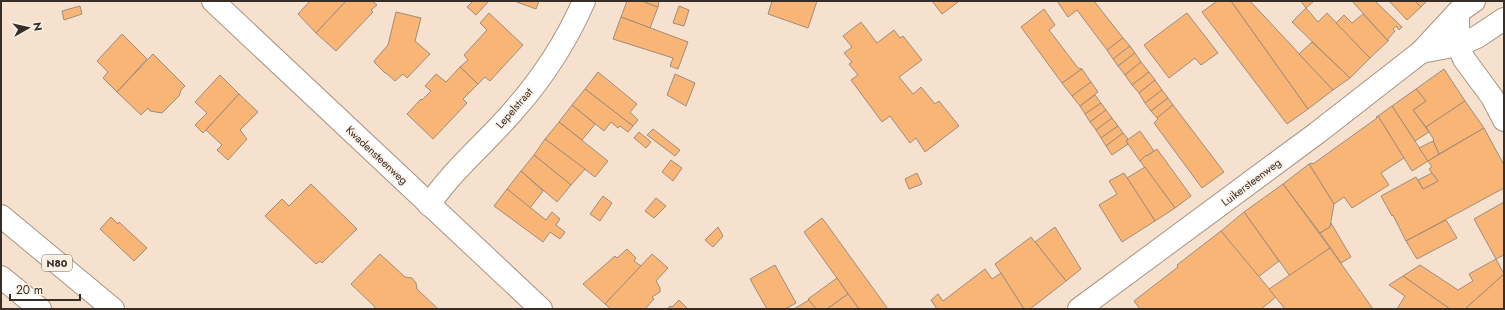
<svg xmlns="http://www.w3.org/2000/svg" width="1505" height="310" font-family="Jost,sans-serif">
	<style>
		.building { fill: #f9b575; stroke: #a08c7b }
		.lines { fill: none; stroke-linecap: round; stroke-linejoin: round }
		.minor-casing { stroke: #a89483; stroke-width: 24 }
		.tertiary-casing { stroke: #a89483; stroke-width: 24 }
		.primary-casing { stroke: #a89483; stroke-width: 24 }
		.minor { stroke: #fff; stroke-width: 22 }
		.tertiary { stroke: #fff; stroke-width: 22 }
		.primary { stroke: #fff; stroke-width: 22 }
		.labels { text-anchor: middle; dominant-baseline: central; stroke-width: 3; stroke-linejoin: round; paint-order: stroke }
		.shield { fill: #fcefe4; stroke: #716860; stroke-width: 1 }
		.shield-label { font-size: 10px; font-weight: bold; fill: #362e27 }
		.street-label { font-size: 11px; fill: #362e27; stroke: #fcefe4 }
	</style>
	<rect width="100%" height="100%" fill="#f6e0ce"/>
	<!-- building -->
	<g class="building">
		<polygon points="310,1 346,1 316,33 298,14"/>
		<polygon points="346,1 372,1 377,5 371,10 373,12 336,51 316,33"/>
		<polygon points="473,1 489,1 476,15 467,7"/>
		<polygon points="514,1 539,1 536,9"/>
		<polygon points="627,1 642,1 658,7 650,28 621,17"/>
		<polygon points="642,1 659,1 658,7"/>
		<polygon points="772,1 817,1 808,28 768,14"/>
		<polygon points="932,1 958,1 958,2 942,14"/>
		<polygon points="1057,1 1094,1 1123,38 1107,50 1077,10 1068,17"/>
		<polygon points="1217,1 1231,1 1308,109 1287,124 1202,12"/>
		<polygon points="1231,1 1250,1 1333,90 1308,109"/>
		<polygon points="1301,1 1314,1 1306,8"/>
		<polygon points="1352,1 1375,1 1402,27 1399,30 1396,26 1393,29 1395,31 1388,39 1388,41"/>
		<polygon points="1389,1 1415,1 1421,7 1407,20"/>
		<polygon points="1415,1 1427,1 1421,7"/>
		<polygon points="80,6 82,14 64,20 62,11"/>
		<polygon points="679,6 689,10 684,26 673,23"/>
		<polygon points="1306,8 1318,22 1327,13 1370,58 1350,78 1292,22"/>
		<polygon points="1044,9 1055,25 1049,30 1078,68 1082,69 1062,83 1021,27"/>
		<polygon points="396,12 421,18 415,41 430,54 407,78 403,74 395,81 386,73 385,73 375,63 374,61 388,45"/>
		<polygon points="489,13 523,45 490,81 485,77 478,84 460,67 468,60 464,55 487,30 480,23"/>
		<polygon points="1187,13 1218,53 1201,65 1195,58 1169,78 1144,45"/>
		<polygon points="1363,14 1388,41 1370,58 1336,23 1344,15 1352,23"/>
		<polygon points="621,17 688,42 678,69 670,66 673,58 613,39"/>
		<polygon points="861,22 877,43 894,30 900,38 903,36 922,60 899,77 913,94 921,87 935,104 939,101 959,126 925,152 916,138 910,143 890,116 882,122 851,80 858,75 849,64 852,62 844,53 852,47 843,36"/>
		<polygon points="122,34 147,59 117,92 103,78 108,72 97,61"/>
		<polygon points="1123,38 1130,46 1113,59 1107,50"/>
		<polygon points="1312,42 1350,78 1333,90 1299,54"/>
		<polygon points="1130,46 1135,53 1118,66 1113,59"/>
		<polygon points="1135,53 1141,62 1125,75 1118,66"/>
		<polygon points="153,54 185,86 181,90 179,96 162,113 150,111 148,108 141,115 117,92"/>
		<polygon points="1141,62 1149,72 1132,85 1125,75"/>
		<polygon points="460,67 478,84 463,99 467,103 433,139 407,114 421,99 422,100 431,91 425,86 436,74 446,82"/>
		<polygon points="1082,69 1091,82 1072,96 1062,83"/>
		<polygon points="1444,69 1465,101 1426,127 1413,110 1426,101 1416,89"/>
		<polygon points="598,72 637,104 630,112 638,120 633,126 585,89"/>
		<polygon points="1149,72 1155,80 1139,93 1132,85"/>
		<polygon points="675,74 695,83 686,106 667,95"/>
		<polygon points="220,75 239,94 203,133 195,125 207,113 195,102"/>
		<polygon points="1155,80 1162,90 1145,103 1139,93"/>
		<polygon points="1091,82 1098,92 1080,106 1072,96"/>
		<polygon points="585,89 633,126 628,132 620,126 618,128 611,122 604,131 572,105"/>
		<polygon points="1416,89 1426,101 1413,110 1429,132 1415,141 1392,106"/>
		<polygon points="1162,90 1168,98 1151,111 1145,103"/>
		<polygon points="239,94 258,112 240,130 247,139 228,160 217,150 222,145 206,130"/>
		<polygon points="1095,95 1101,103 1085,114 1080,106"/>
		<polygon points="1168,98 1173,105 1157,118 1151,111"/>
		<polygon points="1465,101 1484,128 1439,154 1433,141 1434,140 1426,127"/>
		<polygon points="1101,103 1106,110 1090,122 1085,114"/>
		<polygon points="572,105 595,124 582,140 559,122"/>
		<polygon points="1173,105 1224,172 1202,188 1154,123 1158,119 1157,118"/>
		<polygon points="1392,106 1428,161 1412,171 1378,116"/>
		<polygon points="1106,110 1112,118 1096,130 1090,122"/>
		<polygon points="1378,116 1404,158 1381,173 1389,185 1352,208 1344,197 1334,204 1309,164 1312,163 1313,164 1377,118 1376,117"/>
		<polygon points="1112,118 1118,126 1101,138 1096,130"/>
		<polygon points="559,122 608,161 595,177 545,139"/>
		<polygon points="1118,126 1123,133 1106,146 1101,138"/>
		<polygon points="1484,128 1504,165 1504,188 1406,241 1393,215 1392,216 1381,196 1416,177 1423,189 1438,181 1429,169 1432,167 1428,161"/>
		<polygon points="653,129 680,150 675,156 647,135"/>
		<polygon points="1140,131 1154,151 1147,156 1146,155 1140,161 1126,141"/>
		<polygon points="639,132 651,142 646,148 634,138"/>
		<polygon points="1123,133 1128,139 1126,141 1128,144 1112,155 1106,146"/>
		<polygon points="545,139 585,169 571,185 534,155"/>
		<polygon points="1433,141 1439,154 1428,161 1419,148"/>
		<polygon points="1157,149 1191,196 1175,208 1140,161 1146,155 1147,156"/>
		<polygon points="534,155 571,185 557,202 521,171"/>
		<polygon points="671,160 682,168 673,181 662,172"/>
		<polygon points="1309,164 1334,204 1330,227 1320,233 1283,184"/>
		<polygon points="1145,167 1175,208 1155,221 1127,178"/>
		<polygon points="521,171 543,191 530,208 507,189"/>
		<polygon points="917,173 922,184 909,189 905,179"/>
		<polygon points="1124,173 1155,221 1122,242 1099,205 1117,194 1109,181"/>
		<polygon points="1432,173 1438,181 1423,189 1418,180"/>
		<polygon points="311,184 357,229 322,263 320,261 316,264 265,216 282,199 289,206"/>
		<polygon points="1283,184 1330,248 1290,276 1244,212"/>
		<polygon points="507,189 546,220 552,212 560,219 556,225 565,232 560,239 550,232 543,242 494,206"/>
		<polygon points="603,196 612,203 600,221 590,214"/>
		<polygon points="656,198 666,206 654,218 645,211"/>
		<polygon points="1504,202 1504,255 1496,259 1474,219"/>
		<polygon points="1244,212 1279,261 1258,277 1221,231"/>
		<polygon points="111,217 118,224 119,222 147,248 134,261 100,229"/>
		<polygon points="822,218 828,226 888,309 859,309 804,232"/>
		<polygon points="1446,220 1457,238 1417,259 1406,241"/>
		<polygon points="1331,223 1351,257 1341,263 1320,233 1330,227"/>
		<polygon points="718,227 723,236 713,247 705,240"/>
		<polygon points="1055,227 1081,269 1066,281 1035,242"/>
		<polygon points="1221,231 1276,297 1261,309 1140,309 1134,301 1178,267 1177,265"/>
		<polygon points="1031,237 1066,281 1030,309 1024,309 995,264"/>
		<polygon points="1330,248 1373,309 1285,309 1269,289"/>
		<polygon points="627,249 636,258 634,261 641,266 605,304 583,284 615,256 617,258"/>
		<polygon points="380,254 405,277 412,278 416,283 417,289 438,309 374,309 375,307 351,284"/>
		<polygon points="652,254 668,268 656,281 660,288 660,292 652,297 654,299 645,309 611,309 605,304"/>
		<polygon points="1496,259 1504,274 1465,309 1450,309 1403,276 1420,265 1458,290 1473,281 1469,274"/>
		<polygon points="775,265 796,303 785,309 767,309 750,279"/>
		<polygon points="985,269 992,279 1001,273 1024,309 937,309 931,300 938,294 943,301"/>
		<polygon points="1504,274 1504,309 1465,309"/>
		<polygon points="1403,276 1450,309 1397,309 1405,296 1389,285"/>
		<polygon points="837,278 848,294 827,309 816,309 808,299"/>
		<polygon points="848,294 859,309 827,309"/>
		<polygon points="679,300 688,309 667,309 670,306 672,307"/>
		<polygon points="809,300 816,309 794,309"/>
	</g>
	<g class="lines">
		<defs>
			<g id="minor">
				<polyline points="213,1 541,309"/>
				<polyline points="1458,12 1458,45 1464,59 1492,97 1504,120"/>
				<path d="M429,205C453,169 487,142 515,109C543,77 567,40 584,1"/>
			</g>
			<g id="tertiary">
				<polyline points="1421,52 1458,45 1477,37 1504,19"/>
				<polyline points="1079,309 1317,133 1421,52 1458,12 1474,1"/>
			</g>
			<g id="primary">
				<polyline points="1,216 113,309"/>
				<polyline points="1,277 40,309"/>
			</g>
		</defs>
		<!-- minor casing -->
		<use href="#minor" class="minor-casing"/>
		<!-- tertiary casing -->
		<use href="#tertiary" class="tertiary-casing"/>
		<!-- primary casing -->
		<use href="#primary" class="primary-casing"/>
		<!-- minor -->
		<use href="#minor" class="minor"/>
		<!-- tertiary -->
		<use href="#tertiary" class="tertiary"/>
		<!-- primary -->
		<use href="#primary" class="primary"/>
	</g>
	<g class="labels">
		<!-- shield labels -->
		<rect class="shield" x="42" y="255" width="30" height="16" rx="3"/>
		<g class="shield-label">
			<text x="57" y="263">N80</text>
		</g>
		<!-- street labels -->
		<g class="street-label">
			<text transform="translate(514 108) rotate(-49)">Lepelstraat</text>
			<text transform="translate(377 155) rotate(43)">Kwadensteenweg</text>
			<text transform="translate(1251 182) rotate(-37)">Luikersteenweg</text>
		</g>
	</g>
	<!-- border -->
	<rect width="1505" height="310" fill="none" stroke="#362e27" stroke-width="4"/>
	<!-- north arrow -->
	<g transform="translate(28 28) rotate(82)" stroke="#fcefe4" stroke-width="3" paint-order="stroke">
	<path d="M0-3L7 15L0 10L-7 15Z" fill="#362e27"/>
	<text y="-6" font-size="11" font-weight="bold" text-anchor="middle" fill="#362e27">N</text>
	</g>
	<!-- scale -->
	<path d="M10 294v6h70v-6" fill="none" stroke="#362e27" stroke-width="2"/>
	<text x="16" y="294" font-size="12" fill="#362e27" stroke="#fcefe4" stroke-width="3" paint-order="stroke">20 m</text>
</svg>
